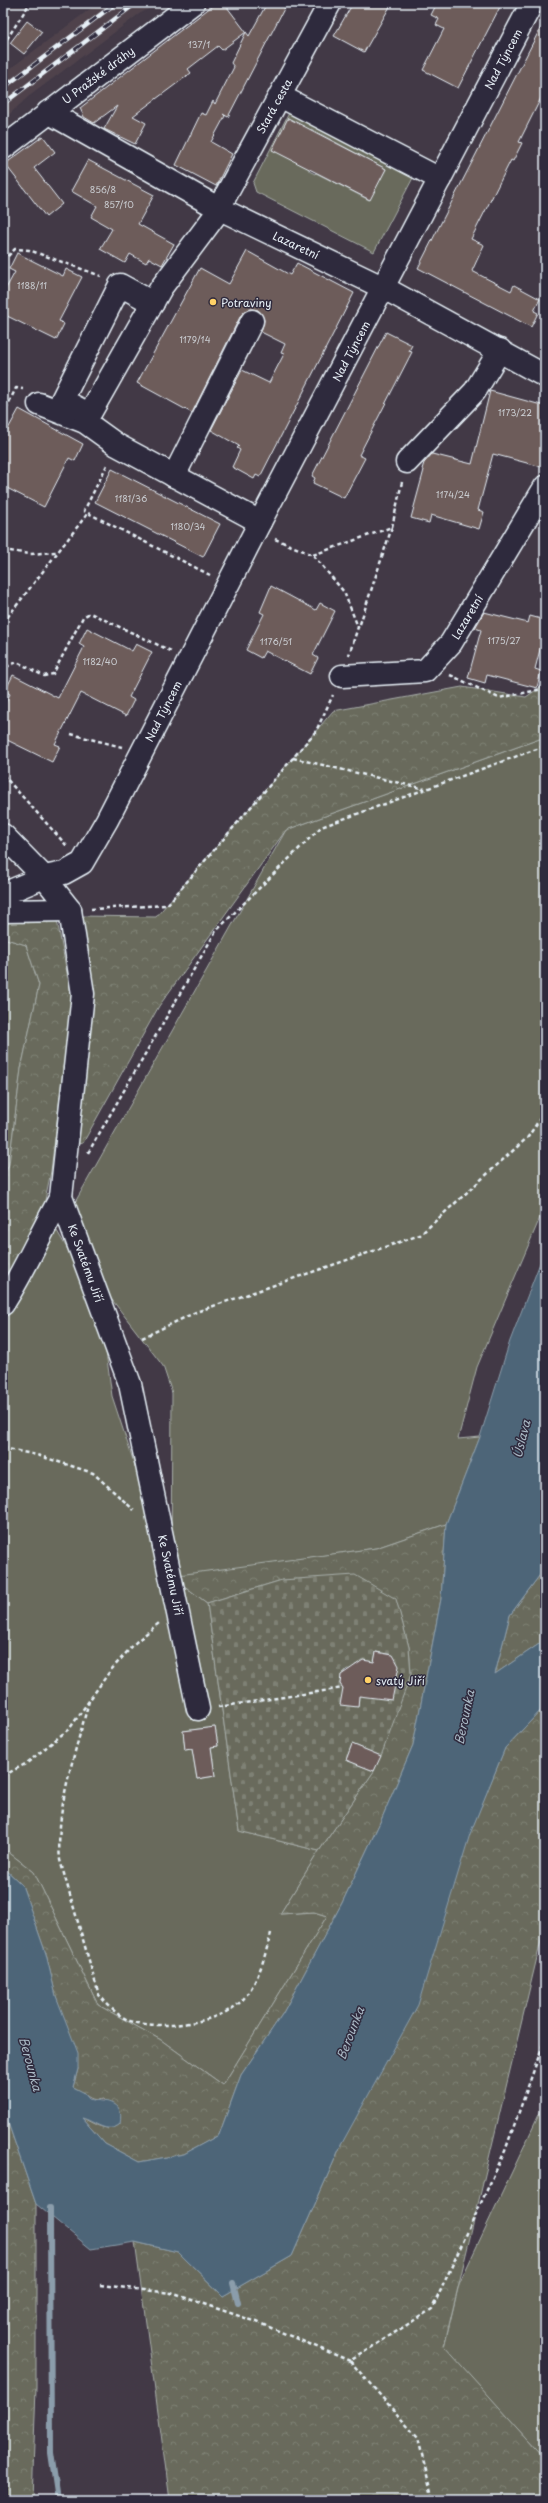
<svg xmlns="http://www.w3.org/2000/svg" width="548" height="2503" font-family="'Playpen Sans',sans-serif">
	<style>
		.built { fill: #4f434c }
		.grass { fill: #696b5c; stroke: #a8aeaa; fill-rule: evenodd }
		.forest { fill: url(#forest-crowns); stroke: #a8aeaa }
		.cemetery { fill: url(#cemetery-stones); stroke: #a8aeaa; fill-rule: evenodd }
		.water { fill: #4d6578; stroke: #8b9dab }
		.lines { fill: none; stroke-linecap: round; stroke-linejoin: round }
		.stream { stroke: #8b9dab; stroke-width: 6 }
		.building { fill: #6d5b5a; stroke: #e8f1f8 }
		.minor-casing { stroke: #e8f1f8; stroke-width: 25 }
		.path { stroke: #e8f1f8; stroke-width: 2.5; stroke-dasharray: 4 3; stroke-linecap: butt }
		.minor { stroke: #2f2a3d; stroke-width: 22 }
		.rail-casing { stroke: #e8f1f8; stroke-width: 4.5 }
		.rail { stroke: #2f2a3d; stroke-width: 3; stroke-dasharray: 9; stroke-linecap: butt }
		.poi-dot { fill: #ffd166; stroke: #2f2a3d; stroke-width: 1.5 }
		.labels { text-anchor: middle; dominant-baseline: central; stroke-width: 3; stroke-linejoin: round; paint-order: stroke }
		.number-label { font-size: 9px; fill: #c9ccd0 }
		.street-label { font-size: 11px; fill: #e8f1f8; stroke: #2f2a3d }
		.poi-label { font-size: 11px; fill: #e8f1f8; stroke: #2f2a3d; text-anchor: start }
		.water-label { font-size: 12px; font-style: italic; fill: #aab9c5; stroke: #2f2a3d }
	</style>
	<defs>
		<pattern id="forest-crowns" width="20" height="18" patternUnits="userSpaceOnUse"><rect width="20" height="18" fill="#696b5c"/><path d="M2 6a3 3 0 1 1 6 0M12 15a3 3 0 1 1 6 0" fill="none" stroke="#7e8174"/></pattern>
		<pattern id="cemetery-stones" width="16" height="16" patternUnits="userSpaceOnUse"><rect width="16" height="16" fill="#696b5c"/><path d="M2 7V4a2 2 0 0 1 4 0v3zM10 15v-3a2 2 0 0 1 4 0v3z" fill="#7e8174"/></pattern>
	</defs>
	<rect width="100%" height="100%" fill="#423946"/>
	<filter id="ink" filterUnits="userSpaceOnUse"><feTurbulence type="fractalNoise" baseFrequency=".025" numOctaves="2"/><feDisplacementMap in="SourceGraphic" scale="8" xChannelSelector="R" yChannelSelector="G"/><feConvolveMatrix kernelMatrix="1 2 1 2 8 2 1 2 1" color-interpolation-filters="sRGB"/></filter>
	<g filter="url(#ink)">
		<!-- built -->
		<polygon class="built" points="98,3 159,3 139,14 28,97 3,120 3,71 11,68"/>
		<!-- grass -->
		<g class="grass">
			<path d="M289,113L415,174L374,252L256,192L253,183ZM311,129L386,169L369,200L316,173L315,174L309,171Z"/>
			<path d="M545,737V1206L477,1367L458,1439L480,1437L446,1524L376,1548L172,1577L207,1603L239,1831L319,1851L280,1914L314,1912L327,1916L223,2085L161,2040L98,2005L34,1872L3,1848V1312L57,1231L82,1274L106,1352L112,1396L171,1575L172,1393L163,1366L106,1292L74,1204L286,830ZM215,1727L218,1746L211,1747L215,1776L197,1779L192,1749L185,1750L183,1731Z"/>
			<polygon points="3,938 26,945 39,985 21,1069 9,1164 3,1181"/>
			<polygon points="545,2102 545,2458 444,2347 459,2284"/>
		</g>
		<!-- forest -->
		<g class="forest">
			<polygon points="545,684 545,737 286,830 159,1006 83,1143 72,1145 80,916 156,917 333,711 462,687 526,697"/>
			<polygon points="3,914 56,915 72,999 51,1171 42,1215 3,1292 3,1181 9,1164 21,1069 39,985 26,945 3,938"/>
			<path d="M446,1524L441,1599L413,1745L382,1818L342,1903L283,2013L241,2075L219,2135L184,2154L139,2162L105,2144L81,2117C93,2123 108,2134 120,2124L103,2099C89,2103 85,2092 73,2087L78,2069L56,1996L46,1954L22,1885L3,1867V1848L34,1872L98,2005L161,2040L223,2085L327,1916L314,1912L280,1914L319,1851L374,1771L411,1674L409,1647L396,1600L282,1580L207,1603L171,1576L376,1548Z"/>
			<polygon points="545,1568 545,1640 495,1674 510,1615"/>
			<polygon points="545,1706 545,1924 444,2346 545,2458 545,2500 170,2500 135,2242 178,2252 223,2296 292,2256 341,2145 505,1748"/>
			<polygon points="3,2108 36,2204 36,2387 32,2500 3,2500"/>
		</g>
		<!-- cemetery -->
		<path class="cemetery" d="M355,1575L396,1599L409,1647L411,1674L381,1756L352,1744L346,1760L374,1771L319,1851L239,1831L207,1603L282,1580ZM376,1652L391,1655L359,1696L358,1707L340,1684L341,1675L347,1669L354,1670L355,1665L360,1663L361,1660L374,1662Z"/>
		<!-- water -->
		<path class="water" d="M545,1250V1568L510,1615L495,1674L545,1640V1706L505,1748L470,1834L418,2005L341,2145L292,2256L223,2296L178,2252L135,2242L91,2249L36,2204L3,2108V1867L22,1885L46,1954L56,1996L78,2053V2069L73,2087L83,2092L89,2099C103,2103 125,2097 120,2124C107,2135 95,2121 82,2118L105,2144L139,2162L184,2154L219,2135L241,2075L283,2013L342,1903L382,1818L413,1745L441,1599L446,1524L480,1437L510,1341Z"/>
		<g class="lines">
			<!-- stream -->
			<g class="stream">
				<polyline points="50,2208 51,2453 58,2500"/>
				<polyline points="233,2283 238,2303"/>
			</g>
		</g>
		<!-- building -->
		<g class="building">
			<polygon points="216,3 224,3 246,32 222,50 218,46 188,69 191,73 133,116 146,123 135,144 104,129 117,106 94,123 84,117 80,108"/>
			<polygon points="267,3 287,3 228,117 223,114 225,116 211,142 232,154 216,186 176,165 201,113 206,115 213,101 215,104 234,67 231,63 246,32 249,36"/>
			<polygon points="353,3 392,3 364,52 334,36"/>
			<polygon points="437,3 502,3 458,88 423,70 444,29 436,25 439,19 431,15"/>
			<polygon points="545,19 545,90 519,142 522,143 513,161 511,160 471,239 484,245 472,271 511,291 514,285 540,299 534,311 538,313 531,327 418,268"/>
			<polygon points="27,21 42,32 24,54 10,43"/>
			<polygon points="288,118 386,169 370,200 272,150"/>
			<polygon points="43,136 55,152 34,168 62,204 46,217 5,164"/>
			<polygon points="88,160 154,195 138,224 174,244 162,265 149,258 146,263 130,254 125,263 100,249 112,229 91,217 97,206 71,191"/>
			<polygon points="247,251 290,275 297,263 354,293 260,477 256,475 254,479 232,467 240,450 237,448 239,446 211,430 242,370 269,383 284,354 281,353 285,344 261,332 264,320 258,310 251,309 241,315 192,413 137,383 200,268 229,284"/>
			<polygon points="17,253 63,276 66,269 82,277 59,321 64,324 56,340 3,314 3,294 15,272 9,269"/>
			<polygon points="386,332 412,345 409,351 412,352 359,455 365,458 344,498 313,483 315,478 312,476"/>
			<polygon points="490,391 545,406 545,434 541,448 545,449 545,456 542,467 493,454 478,510 484,512 479,529 431,515 429,523 411,518 424,470 422,469 424,463 432,454 472,464"/>
			<polygon points="19,409 83,444 75,461 69,458 44,507 3,486 3,438"/>
			<polygon points="112,469 220,524 203,557 95,502"/>
			<polygon points="271,586 316,610 320,603 335,611 313,655 318,658 310,674 265,651 261,658 246,650 264,614 260,612"/>
			<polygon points="484,612 528,623 530,616 545,620 545,630 535,669 541,671 537,688 487,675 485,683 468,678 481,630 475,628"/>
			<polygon points="87,628 132,651 136,644 152,652 129,697 134,700 126,716 81,693 55,744 60,746 52,762 3,738 3,708 10,694 5,691 13,675 58,698 84,647 79,644"/>
			<polygon points="376,1652 393,1655 399,1666 392,1700 359,1696 358,1707 340,1705 343,1688 340,1684 341,1675 363,1660 374,1662"/>
			<polygon points="215,1727 218,1746 211,1747 215,1776 197,1779 192,1749 185,1750 183,1731"/>
			<polygon points="352,1744 381,1756 374,1771 346,1760"/>
		</g>
		<g class="lines">
			<defs>
				<g id="minor">
					<polyline points="280,96 440,179"/>
					<polyline points="48,112 218,208 384,288 545,376"/>
					<polyline points="3,148 193,3"/>
					<polyline points="39,404 85,422 117,445 260,522"/>
					<polyline points="85,412 62,400 120,285 153,303"/>
					<polyline points="85,422 161,288 214,217 330,3"/>
					<polyline points="407,462 475,391 500,350"/>
					<polyline points="174,476 252,321"/>
					<polyline points="342,676 425,671 451,643 545,487"/>
					<polyline points="3,835 44,877 70,910 83,994 61,1197 130,1384 198,1709"/>
					<polyline points="3,894 44,877 64,873 82,863 107,820 260,522 532,3"/>
					<polyline points="3,911 70,910"/>
					<path d="M3,1304C25,1270 41,1232 61,1197"/>
				</g>
			</defs>
			<!-- minor casing -->
			<use href="#minor" class="minor-casing"/>
			<!-- path -->
			<g class="path">
				<polyline points="3,45 30,3"/>
				<polyline points="3,261 15,249 29,250 101,276"/>
				<polyline points="3,415 16,388 23,389"/>
				<polyline points="107,465 84,511 210,575"/>
				<polyline points="392,527 402,482"/>
				<polyline points="275,539 313,555 344,592 358,627 349,655"/>
				<polyline points="3,550 30,554 56,552"/>
				<polyline points="313,555 392,527 359,627"/>
				<polyline points="3,623 88,513"/>
				<polyline points="3,674 8,666 17,662 44,676 53,674 83,617 90,613 171,651"/>
				<polyline points="450,675 499,698 538,690 545,684"/>
				<polyline points="71,734 122,747"/>
				<polyline points="293,758 425,789"/>
				<polyline points="3,775 67,846"/>
				<polyline points="91,909 167,905 316,731 333,695"/>
				<polyline points="88,1153 216,931 321,827 545,746"/>
				<polyline points="142,1338 196,1312 420,1235 528,1137 545,1111"/>
				<polyline points="3,1448 37,1455 93,1473 134,1510"/>
				<path d="M89,1701C76,1752 55,1807 60,1860L99,1995C108,2005 120,2019 134,2022C165,2030 225,2023 245,1997C260,1978 265,1955 271,1933"/>
				<polyline points="218,1707 343,1688"/>
				<polyline points="3,1776 27,1763 70,1728 110,1671 136,1642 159,1623"/>
				<polyline points="100,2285 171,2293 257,2322 350,2361 432,2309 505,2151 545,2039"/>
				<polyline points="350,2361 418,2438 433,2500"/>
			</g>
			<!-- minor -->
			<use href="#minor" class="minor"/>
			<defs>
				<g id="rail">
					<polyline points="3,88 116,3"/>
					<polyline points="3,104 136,3"/>
				</g>
			</defs>
			<!-- rail casing -->
			<use href="#rail" class="rail-casing"/>
			<!-- rail -->
			<use href="#rail" class="rail"/>
		</g>
	</g>
	<!-- markers -->
	<g class="poi-dot">
		<circle cx="213" cy="302" r="4"/>
		<circle cx="368" cy="1680" r="4"/>
	</g>
	<g class="labels">
		<!-- number labels -->
		<g class="number-label">
			<text x="199" y="44">137/1</text>
			<text x="103" y="189">856/8</text>
			<text x="119" y="204">857/10</text>
			<text x="32" y="285">1188/11</text>
			<text x="195" y="339">1179/14</text>
			<text x="515" y="412">1173/22</text>
			<text x="453" y="494">1174/24</text>
			<text x="131" y="498">1181/36</text>
			<text x="188" y="526">1180/34</text>
			<text x="504" y="640">1175/27</text>
			<text x="276" y="641">1176/51</text>
			<text x="100" y="661">1182/40</text>
		</g>
		<!-- street labels -->
		<g class="street-label">
			<text transform="translate(503 59) rotate(-62)">Nad Týncem</text>
			<text transform="translate(98 75) rotate(-37)">U Pražské dráhy</text>
			<text transform="translate(274 106) rotate(-61)">Stará cesta</text>
			<text transform="translate(296 245) rotate(25)">Lazaretní</text>
			<text transform="translate(351 351) rotate(-62)">Nad Týncem</text>
			<text transform="translate(467 617) rotate(-59)">Lazaretní</text>
			<text transform="translate(163 711) rotate(-63)">Nad Týncem</text>
			<text transform="translate(86 1263) rotate(70)">Ke Svatému Jiří</text>
			<text transform="translate(171 1575) rotate(78)">Ke Svatému Jiří</text>
		</g>
		<!-- poi labels -->
		<g class="poi-label">
			<text x="221" y="302">Potraviny</text>
			<text x="376" y="1680">svatý Jiří</text>
		</g>
		<!-- water labels -->
		<g class="water-label">
			<text transform="translate(521 1439) rotate(-76)">Úslava</text>
			<text transform="translate(464 1717) rotate(-78)">Berounka</text>
			<text transform="translate(350 2033) rotate(-69)">Berounka</text>
			<text transform="translate(31 2064) rotate(75)">Berounka</text>
		</g>
	</g>
	<!-- margin -->
	<rect width="548" height="2503" fill="none" stroke="#2f2a3d" stroke-width="16"/>
	<rect x="8" y="8" width="532" height="2487" fill="none" stroke="#e8f1f8" stroke-width="1.5" filter="url(#ink)"/>
</svg>
